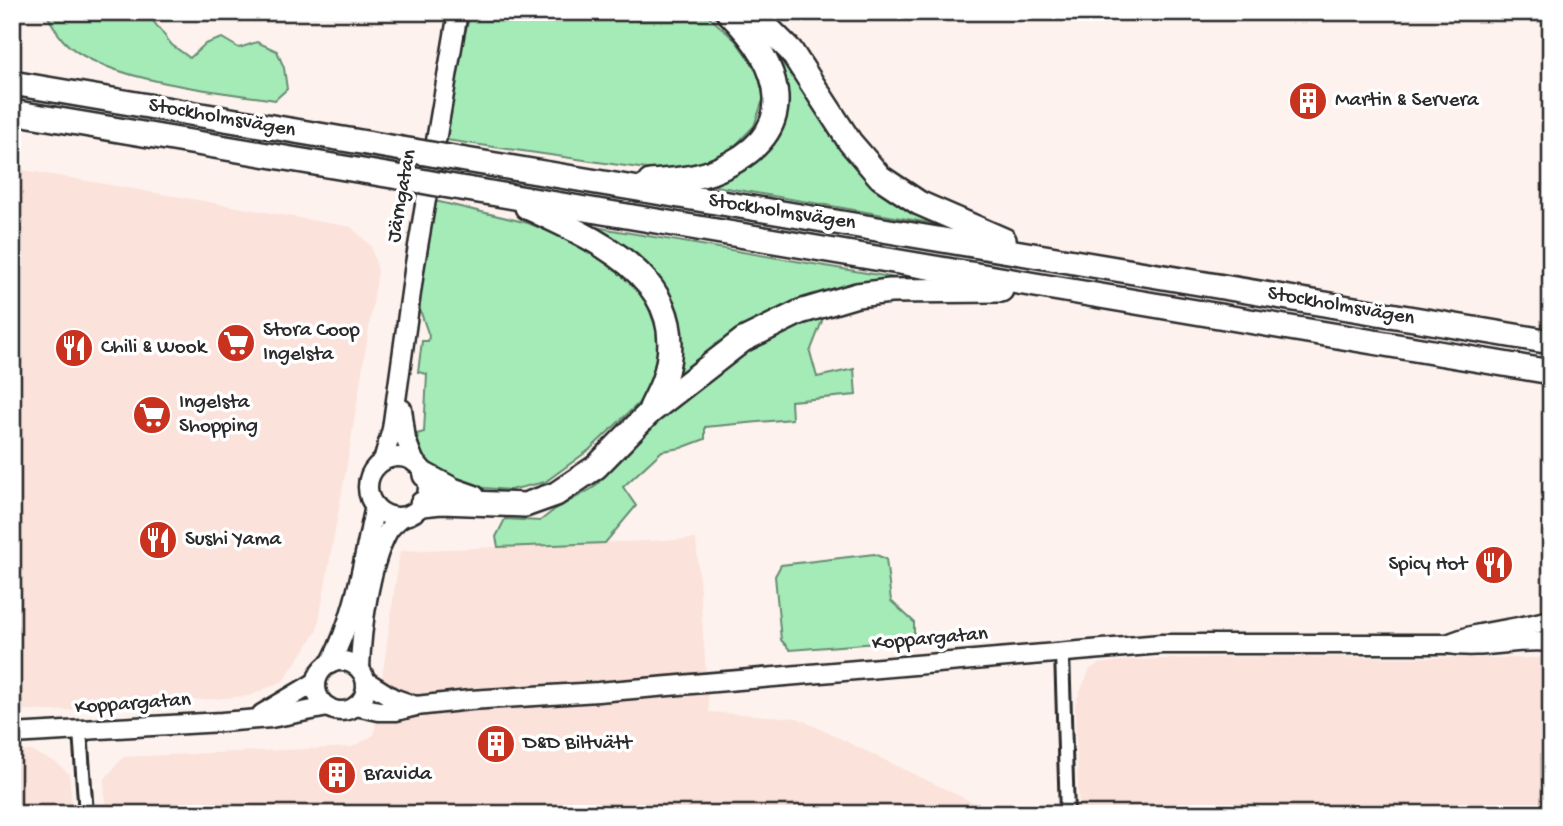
<svg xmlns="http://www.w3.org/2000/svg" width="1563" height="826" font-family="'Gochi Hand',sans-serif">
	<style>
		.built { fill: #fbe2da }
		.green { fill: #a4ebb8; stroke: #688b72; stroke-width: 2 }
		.lines { fill: none; stroke-linecap: round; stroke-linejoin: round }
		.street-casing { stroke: #2b2b2b; stroke-width: 18 }
		.secondary-casing { stroke: #2b2b2b; stroke-width: 23 }
		.highway-casing { stroke: #2b2b2b; stroke-width: 28 }
		.street { stroke: #fff; stroke-width: 12 }
		.secondary { stroke: #fff; stroke-width: 18 }
		.highway { stroke: #fff; stroke-width: 23 }
		.highway-bridge-casing { stroke: #2b2b2b; stroke-width: 28; stroke-linecap: butt }
		.highway-bridge { stroke: #fff; stroke-width: 23 }
		.labels { text-anchor: middle; dominant-baseline: central; stroke-width: 7; stroke-linejoin: round; paint-order: stroke }
		.poi-label { font-size: 21px; fill: #2b2b2b; stroke: #fff; text-anchor: start }
		.street-label { font-size: 21px; fill: #2b2b2b; stroke: #fff }
	</style>
	<rect width="100%" height="100%" fill="#fdf2ee"/>
	<filter id="ink" filterUnits="userSpaceOnUse"><feTurbulence type="fractalNoise" baseFrequency=".0143" numOctaves="2"/><feDisplacementMap in="SourceGraphic" scale="14" xChannelSelector="R" yChannelSelector="G"/><feConvolveMatrix kernelMatrix="1 2 1 2 8 2 1 2 1" color-interpolation-filters="sRGB"/></filter>
	<g filter="url(#ink)">
		<!-- built -->
		<g class="built">
			<polygon points="12,168 351,227 371,246 378,271 350,447 317,631 283,681 249,696 57,711 12,710"/>
			<polygon points="696,539 709,712 797,718 997,814 106,814 104,780 123,757 352,747 374,735 400,551"/>
			<polygon points="1234,657 1543,658 1551,660 1551,814 1079,814 1075,704 1090,669 1099,664 1129,660"/>
			<polygon points="31,751 57,763 69,774 73,814 12,814 12,752"/>
		</g>
		<!-- green -->
		<g class="green">
			<path d="M45,12H150V17L172,45L190,58L205,44L222,38L239,48L257,42L277,51L284,68L287,89L275,100C222,92 99,81 63,40C56,32 51,21 45,12Z"/>
			<polygon points="471,12 704,12 736,41 757,71 764,97 754,126 729,152 698,168 653,170 446,140 463,40"/>
			<path d="M754,23L804,85L942,225L703,184C748,167 789,154 785,96Z"/>
			<polygon points="435,201 528,223 588,248 623,272 646,300 659,337 657,374 641,401 589,450 545,482 510,490 484,488 447,476 435,471 421,456 417,434 424,432 427,374 418,372 422,341 428,341 429,336 418,304"/>
			<polygon points="577,224 902,279 894,283 852,285 670,387 677,331"/>
			<polygon points="818,314 822,321 810,352 817,377 854,369 856,395 791,401 792,419 705,427 705,439 681,448 662,451 623,487 636,506 605,543 498,547 496,537 505,519 540,521 554,510 593,488 630,451 661,414 753,343"/>
			<polygon points="874,554 886,559 891,601 914,622 914,640 790,650 781,640 775,576 781,565"/>
		</g>
		<g class="lines">
			<defs>
				<g id="street">
					<polyline points="1062,652 1067,814"/>
					<polyline points="80,731 86,814"/>
				</g>
				<g id="secondary">
					<polyline points="402,409 406,440 415,463"/>
					<circle cx="398" cy="487" r="30"/>
					<polyline points="383,461 392,429 415,264 458,12"/>
					<path d="M1448,644C1481,629 1517,631 1551,619"/>
					<circle cx="341" cy="686" r="25"/>
					<path d="M330,664C356,615 363,560 375,506"/>
					<path d="M360,669C361,631 369,567 387,533C390,527 396,522 402,517"/>
					<polyline points="366,681 393,698 416,706"/>
					<path d="M356,706L379,711H396L416,706L470,700L598,692L1161,644H1448C1483,650 1516,638 1551,642"/>
					<polyline points="262,714 316,682"/>
					<polyline points="12,734 222,722 271,718 328,707"/>
				</g>
				<g id="highway">
					<polyline points="752,12 791,51 850,142 880,177 919,203 1004,240"/>
					<polyline points="12,83 414,151"/>
					<polyline points="12,112 410,179"/>
					<polyline points="448,157 1551,342"/>
					<path d="M650,182C673,180 697,179 719,169C804,132 783,66 728,12"/>
					<polyline points="443,185 1551,372"/>
					<path d="M527,207C598,241 695,280 664,379C661,389 655,399 651,408"/>
					<polyline points="425,475 453,490 473,497"/>
					<polyline points="422,504 441,502 525,505 556,494 596,467 649,413 743,340 800,312 857,295 890,291 1001,290"/>
				</g>
			</defs>
			<!-- street casing -->
			<use href="#street" class="street-casing"/>
			<!-- secondary casing -->
			<use href="#secondary" class="secondary-casing"/>
			<!-- highway casing -->
			<use href="#highway" class="highway-casing"/>
			<!-- street -->
			<use href="#street" class="street"/>
			<!-- secondary -->
			<use href="#secondary" class="secondary"/>
			<!-- highway -->
			<use href="#highway" class="highway"/>
			<defs>
				<g id="highway-bridge">
					<polyline points="414,151 448,157"/>
					<polyline points="410,179 443,185"/>
				</g>
			</defs>
			<!-- highway-bridge casing -->
			<use href="#highway-bridge" class="highway-bridge-casing"/>
			<!-- highway-bridge -->
			<use href="#highway-bridge" class="highway-bridge"/>
		</g>
	</g>
	<!-- icons -->
	<defs>
		<symbol id="building-disc" viewBox="-11 -11 22 22"><circle r="9.5" fill="#c8321e" stroke="#fff"/><path d="M-4-6H4V6H1V3H-1V6H-4ZM-2.5-4.3h1.7v1.8h-1.7ZM.8-4.3h1.7v1.8H.8ZM-2.5-1h1.7V.8h-1.7ZM.8-1h1.7V.8H.8Z" fill="#fff"/></symbol>
		<symbol id="supermarket-disc" viewBox="-11 -11 22 22"><circle r="9.5" fill="#c8321e" stroke="#fff"/><path d="M-6-5.5h2.5l.6 2H6L4.5 2H-2.5L-4.4-4H-6ZM-1.5 3.2a1.3 1.3 0 1 0 .1 0ZM3 3.2a1.3 1.3 0 1 0 .1 0Z" fill="#fff"/></symbol>
		<symbol id="restaurant-disc" viewBox="-11 -11 22 22"><circle r="9.5" fill="#c8321e" stroke="#fff"/><path d="M-5-6h1v4h1v-4h1v4h1v-4h1v5L-1.5 .5V6h-2V.5L-5-1ZM5-6V6H3V1.5H1.5Q1.5-4 5-6Z" fill="#fff"/></symbol>
	</defs>
	<g fill-rule="evenodd">
		<use href="#building-disc" x="1286" y="79" width="44" height="44"/>
		<use href="#supermarket-disc" x="214" y="321" width="44" height="44"/>
		<use href="#restaurant-disc" x="52" y="326" width="44" height="44"/>
		<use href="#supermarket-disc" x="130" y="393" width="44" height="44"/>
		<use href="#restaurant-disc" x="136" y="518" width="44" height="44"/>
		<use href="#restaurant-disc" x="1472" y="543" width="44" height="44"/>
		<use href="#building-disc" x="474" y="722" width="44" height="44"/>
		<use href="#building-disc" x="315" y="753" width="44" height="44"/>
	</g>
	<g class="labels">
		<!-- poi labels -->
		<g class="poi-label">
			<text x="1335" y="101">Martin &amp; Servera</text>
			<text x="263" y="331">Stora Coop<tspan x="263" dy="24">Ingelsta</tspan></text>
			<text x="101" y="348">Chili &amp; Wook</text>
			<text x="179" y="403">Ingelsta<tspan x="179" dy="24">Shopping</tspan></text>
			<text x="185" y="540">Sushi Yama</text>
			<text x="1467" y="565" text-anchor="end">Spicy Hot</text>
			<text x="523" y="744">D&amp;D Biltvätt</text>
			<text x="364" y="775">Bravida</text>
		</g>
		<!-- street labels -->
		<g class="street-label">
			<text transform="translate(222 119) rotate(10)">Stockholmsvägen</text>
			<text transform="translate(403 196) rotate(-80)">Järngatan</text>
			<text transform="translate(782 213) rotate(9)">Stockholmsvägen</text>
			<text transform="translate(1341 307) rotate(10)">Stockholmsvägen</text>
			<text transform="translate(930 640) rotate(-5)">Koppargatan</text>
			<text transform="translate(133 705) rotate(-4)">Koppargatan</text>
		</g>
	</g>
	<!-- margin -->
	<rect width="1563" height="826" fill="none" stroke="#fff" stroke-width="42"/>
	<rect x="21" y="21" width="1521" height="784" fill="none" stroke="#2b2b2b" stroke-width="2.5" filter="url(#ink)"/>
</svg>
